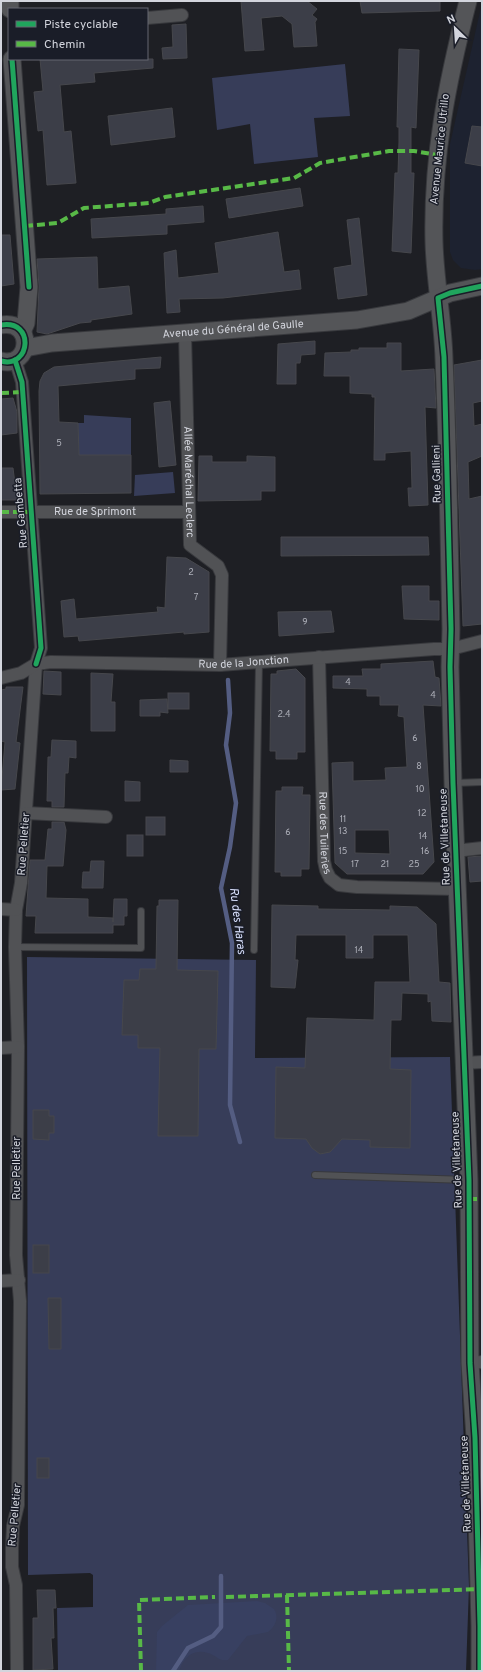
<svg xmlns="http://www.w3.org/2000/svg" width="483" height="1672" font-family="Overpass,sans-serif">
	<style>
		.built { fill: #1d2230 }
		.green { fill: #373d59 }
		.forest { fill: #384061 }
		.lines { fill: none; stroke-linecap: round; stroke-linejoin: round }
		.stream { stroke: #545d82; stroke-width: 4.5 }
		.building { fill: #3c3e48; stroke: #46474c; fill-rule: evenodd }
		.lane-casing { stroke: #38393d; stroke-width: 8 }
		.street-casing { stroke: #38393d; stroke-width: 14 }
		.secondary-casing { stroke: #38393d; stroke-width: 19 }
		.lane { stroke: #515255; stroke-width: 6 }
		.street { stroke: #515255; stroke-width: 12 }
		.secondary { stroke: #545558; stroke-width: 17 }
		.quiet { stroke: #58b947; stroke-width: 4; stroke-dasharray: 8 4; stroke-linecap: butt }
		.cycleway-casing { stroke: #1a1d28; stroke-width: 8 }
		.cycleway { stroke: #20a55d; stroke-width: 5 }
		.labels { text-anchor: middle; dominant-baseline: central; stroke-width: 3; stroke-linejoin: round; paint-order: stroke }
		.number-label { font-size: 9px; fill: #adafb8 }
		.street-label { font-size: 11px; fill: #d3d5dd; stroke: #1a1d28 }
		.water-label { font-size: 12px; font-style: italic; fill: #dae1fd; stroke: #1a1d28 }
	</style>
	<rect width="100%" height="100%" fill="#1e1f24"/>
	<!-- built -->
	<polygon class="built" points="482,3 482,269 475,270 461,268 453,260 450,252 450,144"/>
	<!-- green -->
	<g class="green">
		<polygon points="345,64 350,116 314,118 318,157 254,164 250,124 217,130 212,78"/>
		<polygon points="84,415 131,418 131,455 91,455 79,460 78,423 84,423"/>
		<polygon points="173,472 175,493 134,496 135,475"/>
		<polygon points="27,957 256,960 255,1058 450,1057 469,1586 466,1671 58,1671 57,1608 93,1607 93,1575 90,1573 28,1575"/>
	</g>
	<!-- forest -->
	<path class="forest" d="M257,1601L265,1603L274,1609C279,1617 276,1626 268,1632L247,1636L228,1660C219,1662 216,1655 208,1653C193,1648 183,1658 179,1671L156,1670L157,1632L162,1626L188,1605Z"/>
	<g class="lines">
		<!-- stream -->
		<g class="stream">
			<polyline points="228,680 230,713 226,745 236,803 230,847 221,888 232,943 230,1105 240,1142"/>
			<polyline points="173,1671 188,1648 213,1636 221,1627 221,1576"/>
		</g>
	</g>
	<!-- building -->
	<g class="building">
		<polygon points="241,1 307,1 317,9 312,15 317,19 315,22 317,46 294,47 292,24 282,16 261,18 264,50 245,51"/>
		<polygon points="360,1 440,1 440,11 362,13"/>
		<polygon points="186,24 187,58 163,59 162,48 173,47 172,25"/>
		<polygon points="399,49 419,50 416,128 411,127 411,173 414,173 411,253 392,251 395,173 398,173 399,142 399,127 397,127"/>
		<polygon points="40,59 153,59 153,68 94,73 95,82 60,85 64,132 71,131 76,183 47,185 43,130 38,131 34,92 43,91"/>
		<polygon points="172,108 175,137 111,145 108,116"/>
		<polygon points="472,126 482,127 482,166 465,163"/>
		<polygon points="300,188 303,206 229,218 226,199"/>
		<polygon points="203,206 204,222 167,225 167,234 92,238 91,219 166,214 166,209"/>
		<polygon points="359,218 367,295 338,299 334,268 352,265 347,220"/>
		<polygon points="278,232 284,272 299,270 301,289 223,298 179,299 180,312 167,313 164,253 176,250 178,278 219,273 215,243"/>
		<polygon points="1,235 10,235 14,284 1,286"/>
		<polygon points="97,257 98,289 129,286 132,314 91,320 91,322 80,323 47,334 37,332 39,286 37,259"/>
		<polygon points="315,341 315,354 301,355 300,363 296,363 296,384 277,384 278,344"/>
		<polygon points="387,343 401,343 401,371 434,369 436,408 425,407 428,505 409,506 408,488 412,488 411,451 385,453 385,460 374,460 375,397 372,397 372,394 350,393 350,376 324,376 325,353 351,352 351,350 359,350 359,348 387,348"/>
		<polygon points="161,357 160,368 135,369 135,379 58,386 59,422 78,423 79,455 131,455 131,493 40,494 39,391 40,381 44,373 54,367"/>
		<polygon points="482,360 482,401 473,403 474,426 482,424 482,456 468,462 469,499 482,496 482,624 463,626 454,365"/>
		<polygon points="13,398 17,412 17,433 1,435 1,399"/>
		<polygon points="170,401 176,465 159,467 154,403"/>
		<polygon points="199,456 212,456 212,462 247,462 247,456 275,457 275,491 261,491 261,500 198,501"/>
		<polygon points="1,468 13,468 17,500 1,500"/>
		<polygon points="281,537 428,537 429,555 281,556"/>
		<polygon points="167,557 186,558 209,572 209,632 184,634 184,632 79,641 78,636 64,637 61,601 74,599 76,619 158,612 157,607 165,608"/>
		<polygon points="402,586 429,586 429,601 439,601 439,620 404,619"/>
		<polygon points="331,611 334,632 279,636 278,612"/>
		<path d="M433,661L435,677L439,678L441,706L423,705L434,862L423,874H347L335,863L332,763L353,762V781L386,780L385,768L407,767L404,717L398,716L399,705H380V696H367V689L333,688V676H363L362,669H381V664ZM355,830H389L390,854L355,853Z"/>
		<polygon points="296,669 305,678 305,752 297,752 297,759 276,759 276,751 270,751 271,674 277,674 277,671"/>
		<polygon points="44,671 61,672 61,695 43,694"/>
		<polygon points="91,673 113,674 111,702 115,702 115,731 91,731"/>
		<polygon points="6,687 23,687 16,742 20,743 15,789 1,790 5,742 1,741 1,690 6,689"/>
		<rect x="168" y="693" width="21" height="16"/>
		<polygon points="167,699 168,713 160,712 160,716 140,716 140,700"/>
		<polygon points="52,740 76,741 76,758 69,757 68,773 65,773 64,807 52,807 52,801 47,801 48,757 51,757"/>
		<polygon points="170,760 188,761 188,772 170,772"/>
		<polygon points="125,781 140,782 140,801 125,801"/>
		<polygon points="282,787 303,787 302,795 310,795 309,869 301,869 301,876 281,876 281,872 275,872 276,791 282,791"/>
		<rect x="146" y="817" width="19" height="18"/>
		<polygon points="52,822 64,822 66,830 63,866 47,866 46,898 88,899 88,917 113,918 113,922 114,899 127,899 127,916 124,916 124,925 113,925 113,933 35,933 36,916 26,916 30,860 45,860 48,829 52,829"/>
		<rect x="127" y="835" width="16" height="21"/>
		<polygon points="482,856 482,881 470,882 468,857"/>
		<polygon points="91,861 104,861 103,888 82,888 83,872 90,872"/>
		<polygon points="159,900 178,900 177,970 218,971 216,1049 199,1049 198,1136 158,1136 160,1048 138,1048 138,1035 122,1035 124,980 139,980 140,969 156,969 157,906 159,906"/>
		<polygon points="272,905 318,906 318,909 390,910 390,906 417,907 436,924 439,982 450,983 451,1022 432,1021 431,1001 428,1002 428,994 402,993 401,1020 391,1020 390,1069 411,1070 410,1148 370,1147 370,1140 342,1139 330,1152 320,1154 312,1148 306,1139 275,1138 276,1067 305,1068 307,1018 374,1020 375,982 410,982 408,935 373,935 373,958 346,958 346,935 296,935 295,960 298,960 295,988 271,987"/>
		<polygon points="33,1110 49,1110 49,1116 54,1116 54,1133 49,1133 49,1140 33,1139"/>
		<rect x="33" y="1245" width="16" height="28"/>
		<polygon points="48,1298 61,1298 61,1349 49,1349"/>
		<rect x="37" y="1458" width="12" height="20"/>
		<polygon points="37,1590 55,1590 56,1608 53,1608 54,1638 51,1638 53,1669 33,1670 33,1618 38,1618"/>
	</g>
	<g class="lines">
		<defs>
			<g id="lane">
				<polyline points="454,783 482,782"/>
				<polyline points="15,947 141,948 141,911"/>
				<polyline points="254,950 259,662"/>
				<polyline points="315,1175 467,1180"/>
			</g>
			<g id="street">
				<polyline points="147,18 182,15"/>
				<path id="s1" d="M185,333L190,545L218,566L222,575L220,665"/>
				<polyline points="15,360 22,382 41,648 36,664 21,883 16,910 15,947 18,1047 16,1255 20,1301 18,1505 13,1526 12,1548 12,1567 16,1585 17,1671"/>
				<path id="s2" d="M1,512H189"/>
				<path id="s3" d="M319,657L324,861L326,870L330,878L339,885L357,887L457,889"/>
				<path id="s4" d="M1,678L21,673L36,664L51,662L220,665L434,649H451L482,641"/>
				<polyline points="26,813 106,817"/>
				<polyline points="455,851 482,848"/>
				<polyline points="1,909 16,910"/>
				<polyline points="1,1048 18,1047"/>
				<polyline points="464,1063 482,1062"/>
				<polyline points="1,1281 19,1280"/>
				<polyline points="470,1363 482,1362"/>
			</g>
			<g id="secondary">
				<path d="M468,1C447,83 432,157 434,242C435,281 443,320 444,359C448,449 449,539 451,629L450,667L453,783L469,1180L470,1363L475,1438L480,1626V1671"/>
				<polyline points="10,9 10,1"/>
				<polyline points="12,59 29,287 26,323 22,332"/>
				<path d="M1,325C35,319 31,369 1,361"/>
				<path id="s5" d="M25,348L52,343L357,320L408,311L450,293L482,286"/>
			</g>
		</defs>
		<!-- lane casing -->
		<use href="#lane" class="lane-casing"/>
		<!-- street casing -->
		<use href="#street" class="street-casing"/>
		<!-- secondary casing -->
		<use href="#secondary" class="secondary-casing"/>
		<!-- lane -->
		<use href="#lane" class="lane"/>
		<!-- street -->
		<use href="#street" class="street"/>
		<!-- secondary -->
		<use href="#secondary" class="secondary"/>
		<!-- quiet -->
		<g class="quiet">
			<polyline points="25,226 58,223 84,208 149,203 165,197 294,178 320,163 389,151 414,151 438,155"/>
			<polyline points="1,393 23,392"/>
			<polyline points="1,512 31,512"/>
			<polyline points="469,1199 482,1199"/>
			<polyline points="287,1595 289,1671"/>
			<polyline points="226,1597 482,1589"/>
			<polyline points="141,1671 139,1600 215,1597"/>
		</g>
		<defs>
			<g id="cycleway">
				<polyline points="12,59 29,287"/>
				<path d="M1,325C35,319 31,369 1,361"/>
				<polyline points="15,360 22,382 41,648 36,664"/>
				<polyline points="480,1671 480,1626 475,1438 470,1363 469,1180 453,783 450,667 451,629 444,357 438,298 450,293 482,286"/>
			</g>
		</defs>
		<!-- cycleway casing -->
		<use href="#cycleway" class="cycleway-casing"/>
		<!-- cycleway -->
		<use href="#cycleway" class="cycleway"/>
	</g>
	<g class="labels">
		<!-- number labels -->
		<g class="number-label">
			<text x="59" y="443">5</text>
			<text x="191" y="572">2</text>
			<text x="196" y="597">7</text>
			<text x="305" y="622">9</text>
			<text x="348" y="682">4</text>
			<text x="433" y="695">4</text>
			<text x="284" y="714">2.4</text>
			<text x="415" y="738">6</text>
			<text x="419" y="766">8</text>
			<text x="420" y="789">10</text>
			<text x="422" y="813">12</text>
			<text x="343" y="819">11</text>
			<text x="343" y="831">13</text>
			<text x="288" y="832">6</text>
			<text x="423" y="836">14</text>
			<text x="343" y="851">15</text>
			<text x="425" y="851">16</text>
			<text x="355" y="864">17</text>
			<text x="385" y="864">21</text>
			<text x="414" y="864">25</text>
			<text x="359" y="950">14</text>
		</g>
		<!-- street labels -->
		<g class="street-label">
			<text transform="translate(440 149) rotate(-84)">Avenue Maurice Utrillo</text>
			<text stroke="none"><textPath href="#s5" startOffset="209">Avenue du Général de Gaulle</textPath></text>
			<text transform="translate(437 474) rotate(-91)">Rue Gallieni</text>
			<text stroke="none"><textPath href="#s1" startOffset="149">Allée Maréchal Leclerc</textPath></text>
			<text stroke="none"><textPath href="#s2" startOffset="94">Rue de Sprimont</textPath></text>
			<text transform="translate(21 513) rotate(-95)">Rue Gambetta</text>
			<text stroke="none"><textPath href="#s4" startOffset="246">Rue de la Jonction</textPath></text>
			<text stroke="none"><textPath href="#s3" startOffset="176">Rue des Tuileries</textPath></text>
			<text transform="translate(445 837) rotate(-92)">Rue de Villetaneuse</text>
			<text transform="translate(24 844) rotate(-86)">Rue Pelletier</text>
			<text transform="translate(457 1160) rotate(-92)">Rue de Villetaneuse</text>
			<text transform="translate(17 1168) rotate(-90)">Rue Pelletier</text>
			<text transform="translate(466 1484) rotate(-92)">Rue de Villetaneuse</text>
			<text transform="translate(15 1515) rotate(-85)">Rue Pelletier</text>
		</g>
		<!-- water labels -->
		<g class="water-label">
			<text transform="translate(237 921) rotate(83)">Ru des Haras</text>
		</g>
	</g>
	<!-- border -->
	<rect width="483" height="1672" fill="none" stroke="#d3d5dd" stroke-width="4"/>
	<!-- legend -->
	<rect x="8" y="8" width="140" height="52" fill="#1a1d28" stroke="#646770"/>
	<rect x="16" y="21" width="20" height="6" fill="#20a55d" stroke="#646770"/>
	<text x="44" y="28" font-size="12" fill="#d3d5dd">Piste cyclable</text>
	<rect x="16" y="41" width="20" height="6" fill="#58b947" stroke="#646770"/>
	<text x="44" y="48" font-size="12" fill="#d3d5dd">Chemin</text>
	<!-- north arrow -->
	<g transform="translate(455 28) rotate(335)" stroke="#1a1d28" stroke-width="3" paint-order="stroke">
	<path d="M0-3L7 15L0 10L-7 15Z" fill="#d3d5dd"/>
	<text y="-6" font-size="11" font-weight="bold" text-anchor="middle" fill="#d3d5dd">N</text>
	</g>
</svg>
